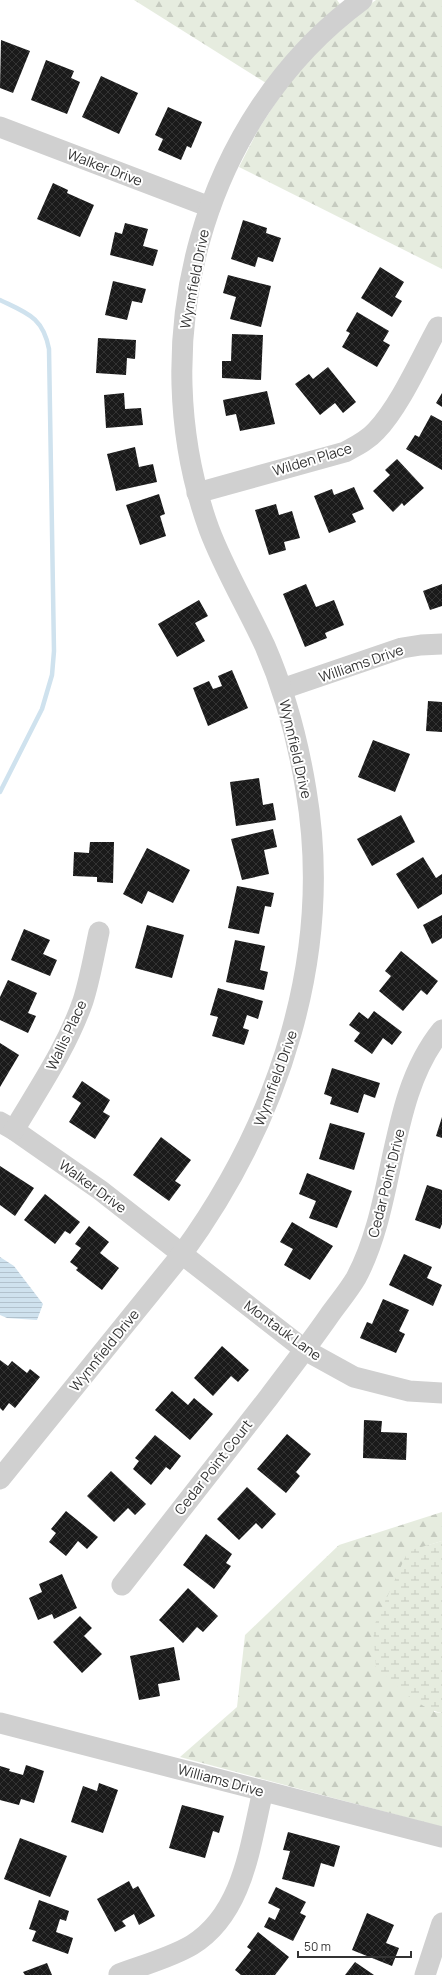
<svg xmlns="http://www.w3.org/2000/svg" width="442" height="1975" font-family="Manrope,sans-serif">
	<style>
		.forest { fill: url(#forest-firs) }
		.wetland { fill: url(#wetland-marsh) }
		.water { fill: url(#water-rules) }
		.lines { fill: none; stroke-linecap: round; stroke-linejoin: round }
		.stream { stroke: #cfe2ee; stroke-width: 4.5 }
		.building { fill: url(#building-cross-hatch) }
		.minor { stroke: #d0d0d0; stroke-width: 21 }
		.labels { text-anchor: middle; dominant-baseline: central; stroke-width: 4; stroke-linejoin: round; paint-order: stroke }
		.street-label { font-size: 14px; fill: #333; stroke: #fff }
	</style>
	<defs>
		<pattern id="forest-firs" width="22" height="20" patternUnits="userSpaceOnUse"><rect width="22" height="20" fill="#e6ecdf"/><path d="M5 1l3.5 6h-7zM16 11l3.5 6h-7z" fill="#c6cbc0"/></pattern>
		<pattern id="wetland-marsh" width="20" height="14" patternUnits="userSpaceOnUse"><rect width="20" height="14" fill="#e6ecdf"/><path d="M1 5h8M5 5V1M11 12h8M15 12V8" fill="none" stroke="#c6cbc0"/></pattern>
		<pattern id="water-rules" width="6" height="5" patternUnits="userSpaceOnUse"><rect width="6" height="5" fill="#cfe2ee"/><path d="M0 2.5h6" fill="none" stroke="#b2c2cd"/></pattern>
		<pattern id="building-cross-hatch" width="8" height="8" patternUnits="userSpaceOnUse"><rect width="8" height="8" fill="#1a1a1a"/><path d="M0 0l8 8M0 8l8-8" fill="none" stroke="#333"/></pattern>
	</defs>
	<rect width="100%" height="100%" fill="#fff"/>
	<!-- forest -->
	<g class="forest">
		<polygon points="134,0 337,0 350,18 376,0 442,0 442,269 239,167 258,130 282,93"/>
		<polygon points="442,1512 442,1541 429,1545 434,1712 442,1713 442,1827 180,1757 237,1707 245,1635 339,1545"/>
	</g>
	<!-- wetland -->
	<path class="wetland" d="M442,1541V1713C419,1709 393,1683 376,1667L373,1628L408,1551Z"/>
	<!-- water -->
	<polygon class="water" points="0,1257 14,1266 43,1304 37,1320 7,1318 0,1315"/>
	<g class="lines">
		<!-- stream -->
		<path class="stream" d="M0,300C27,313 43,317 49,349L54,651L52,675L42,709L0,792"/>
	</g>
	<!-- building -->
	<g class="building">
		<polygon points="1,40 30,51 13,93 0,88"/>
		<polygon points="46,60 74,71 71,78 80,82 67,114 31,100"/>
		<polygon points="101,76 138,93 119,134 82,117"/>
		<polygon points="168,107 202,122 191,148 187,146 181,160 158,150 163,139 155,135"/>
		<polygon points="53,183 68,190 67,193 94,205 80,237 37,219"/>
		<polygon points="243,220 267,228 266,233 281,238 273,262 258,257 255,267 231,259"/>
		<polygon points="125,223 148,229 143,246 158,250 153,266 110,255 115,232 122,234"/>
		<polygon points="380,267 404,282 395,297 402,301 392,317 361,298"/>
		<polygon points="228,275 271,286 261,327 230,319 236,297 223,293"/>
		<polygon points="113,281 146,289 142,303 132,301 127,320 105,315"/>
		<polygon points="357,312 389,331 383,341 390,345 377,367 342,347 350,333 346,331"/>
		<polygon points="232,334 263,335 261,380 222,378 222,361 231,361"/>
		<polygon points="98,338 136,340 135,359 127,358 126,375 96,373"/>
		<polygon points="328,367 356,402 343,413 335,403 320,415 295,384 309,374 313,379"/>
		<polygon points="267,391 275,424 240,431 236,414 226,416 223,400"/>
		<polygon points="124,393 125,409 141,408 143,425 106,428 104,395"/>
		<polygon points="442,393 442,407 436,403"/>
		<polygon points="431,415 442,421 442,470 406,449 415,435 419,437"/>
		<polygon points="135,447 139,467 153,464 157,482 116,491 107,454"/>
		<polygon points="397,459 424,488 404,506 402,503 393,512 373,491 390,475 385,470"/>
		<polygon points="354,487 364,509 352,514 356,522 329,533 314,496 332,489 334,495"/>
		<polygon points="159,494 165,514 160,516 166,536 140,545 126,505"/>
		<polygon points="276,504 279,515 292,511 300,538 284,542 286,550 269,555 255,510"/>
		<polygon points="306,584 316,607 334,600 344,625 325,633 327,638 305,647 283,594"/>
		<polygon points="442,584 442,606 430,610 423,591"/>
		<polygon points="199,600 208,616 195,623 205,641 177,657 158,624"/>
		<polygon points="232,670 248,708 208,726 193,688 209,681 213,689 222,686 218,676"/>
		<polygon points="428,701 442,702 442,732 426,731"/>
		<polygon points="373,740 410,754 395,792 358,777"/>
		<polygon points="259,778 263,805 273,803 276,820 236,826 230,782"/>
		<polygon points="401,815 415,842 372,866 357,839"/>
		<polygon points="273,829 277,847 264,850 269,874 242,880 231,839"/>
		<polygon points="90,842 114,842 113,883 97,882 97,877 73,876 74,852 89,853"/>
		<polygon points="147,848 190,870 173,903 148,891 142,904 123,894"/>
		<polygon points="423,857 436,878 442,874 442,894 418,909 396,874"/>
		<polygon points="237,886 274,893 271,907 265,906 259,934 228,928"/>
		<polygon points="442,915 442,938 432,944 423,925"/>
		<polygon points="147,925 184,935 172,978 135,968"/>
		<polygon points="24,929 50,940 43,954 57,960 50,976 11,960"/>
		<polygon points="235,940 265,946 260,970 268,972 264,990 226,982"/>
		<polygon points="401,951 438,981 427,995 421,990 403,1011 379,991 391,976 385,971"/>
		<polygon points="8,980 37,993 28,1013 36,1016 28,1033 0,1020 0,997"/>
		<polygon points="218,988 263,1001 258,1019 247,1015 243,1028 249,1030 244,1045 212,1036 218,1017 210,1015"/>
		<polygon points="374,1011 402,1032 392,1045 383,1038 372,1054 354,1041 360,1033 349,1025 359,1012 368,1019"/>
		<polygon points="0,1043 19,1055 0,1087"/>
		<polygon points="332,1068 380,1083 375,1098 364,1094 358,1113 330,1104 332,1097 324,1094"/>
		<polygon points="82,1081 110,1100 103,1112 110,1116 95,1139 69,1122 81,1103 72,1097"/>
		<polygon points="442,1117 442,1138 436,1136"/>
		<polygon points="330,1123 365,1133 354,1170 319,1159"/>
		<polygon points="161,1137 191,1160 175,1181 181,1185 169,1201 133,1175"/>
		<polygon points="0,1166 34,1188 15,1216 0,1205"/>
		<polygon points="307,1173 352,1191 337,1228 309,1218 316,1201 299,1194"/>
		<polygon points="427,1185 442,1190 442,1224 440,1229 415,1220"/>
		<polygon points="45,1194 80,1222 70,1234 65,1231 55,1244 24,1220"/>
		<polygon points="292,1222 333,1246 310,1280 284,1265 293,1249 280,1242"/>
		<polygon points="89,1226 109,1242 100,1253 119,1268 102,1290 76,1270 78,1268 70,1262 81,1248 75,1244"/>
		<polygon points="404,1254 432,1267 427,1278 442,1285 433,1306 389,1285"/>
		<polygon points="383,1299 409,1310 399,1331 405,1334 396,1353 360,1338 367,1322 372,1324"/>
		<polygon points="222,1346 249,1370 238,1382 231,1376 213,1396 194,1378"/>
		<polygon points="0,1360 8,1366 12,1361 27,1373 30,1369 40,1377 15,1408 9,1403 3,1411 0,1408"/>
		<polygon points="172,1391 188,1405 194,1398 213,1414 190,1440 155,1410"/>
		<polygon points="364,1420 382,1421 381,1432 407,1433 406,1460 363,1458"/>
		<polygon points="287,1434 311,1454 296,1472 300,1476 286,1493 257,1469"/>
		<polygon points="155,1435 181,1456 170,1470 166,1467 151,1485 133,1469 139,1461 135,1458"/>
		<polygon points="111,1471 146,1504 135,1515 128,1508 114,1522 87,1496"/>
		<polygon points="247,1487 276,1514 262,1529 256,1523 239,1540 217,1519"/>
		<polygon points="66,1511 98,1537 87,1549 78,1541 66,1556 49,1542 56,1533 51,1529"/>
		<polygon points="206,1534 232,1554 226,1563 231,1566 214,1589 183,1565"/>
		<polygon points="62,1574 77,1608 54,1619 52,1614 38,1620 29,1598 42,1592 39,1584"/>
		<polygon points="188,1588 218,1616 203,1632 197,1627 183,1643 159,1620"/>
		<polygon points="80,1616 92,1628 84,1636 102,1654 82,1673 53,1642"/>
		<polygon points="174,1647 180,1680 158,1684 160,1696 139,1700 130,1656"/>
		<polygon points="26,1765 44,1771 34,1803 21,1799 19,1805 0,1800 0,1766 10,1769 9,1771 23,1775"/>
		<polygon points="99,1783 118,1790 103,1833 71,1822 83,1786 97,1791"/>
		<polygon points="182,1805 224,1816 219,1833 213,1831 205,1858 169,1848"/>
		<polygon points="288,1832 340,1846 334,1867 321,1863 314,1887 282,1879 290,1851 283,1850"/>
		<polygon points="20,1838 67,1856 50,1897 4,1879"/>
		<polygon points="129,1881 133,1889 138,1886 155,1916 139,1925 134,1914 122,1921 126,1926 115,1932 97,1899"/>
		<polygon points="276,1887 306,1902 300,1913 306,1916 293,1941 264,1927 269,1917 275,1920 280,1909 268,1903"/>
		<polygon points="39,1900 69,1911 66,1921 60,1919 56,1932 73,1938 68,1954 32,1941 36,1931 29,1929"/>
		<polygon points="367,1913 394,1925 386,1943 399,1948 392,1966 352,1950"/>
		<polygon points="258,1932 289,1957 275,1975 241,1975 235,1970 251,1950 247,1947"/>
		<polygon points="355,1962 374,1975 345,1975"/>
		<polygon points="47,1963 52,1975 25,1975 23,1972"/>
	</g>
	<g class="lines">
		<!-- minor -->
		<g class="minor">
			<polyline points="0,127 210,207"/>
			<path d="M197,493L345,452C356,446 367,441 376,431C400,406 421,358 438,327"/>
			<polyline points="282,689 402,648 421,645 442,644"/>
			<polyline points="0,1122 14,1130 100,1190 305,1350 354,1377 409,1391 442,1393"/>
			<path d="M14,1130C39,1088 67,1047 83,1001C90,979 94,955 99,932"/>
			<path d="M0,1479L182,1254C279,1121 334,955 306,790C298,741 285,692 265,646C247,607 224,569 209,529C142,344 201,118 362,0"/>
			<path d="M122,1585C171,1522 220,1459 269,1397C290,1369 311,1342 331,1313C339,1302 349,1290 356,1278C397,1202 387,1097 442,1030"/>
			<polyline points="0,1723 442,1837"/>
			<path d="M119,1974C143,1965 170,1958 192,1945C244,1913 250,1844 263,1791"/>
			<polyline points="425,1975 442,1923"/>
		</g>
	</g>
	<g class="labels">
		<!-- street labels -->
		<g class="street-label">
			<text transform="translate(105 167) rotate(21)">Walker Drive</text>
			<text transform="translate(194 279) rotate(-79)">Wynnfield Drive</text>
			<text transform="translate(312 459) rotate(-17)">Wilden Place</text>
			<text transform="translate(361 663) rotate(-19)">Williams Drive</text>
			<text transform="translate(296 749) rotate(77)">Wynnfield Drive</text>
			<text transform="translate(66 1035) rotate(-65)">Wallis Place</text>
			<text transform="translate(275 1078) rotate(-70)">Wynnfield Drive</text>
			<text transform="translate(386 1183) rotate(-76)">Cedar Point Drive</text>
			<text transform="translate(93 1186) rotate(36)">Walker Drive</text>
			<text transform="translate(283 1330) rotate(36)">Montauk Lane</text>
			<text transform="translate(104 1350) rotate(-51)">Wynnfield Drive</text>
			<text transform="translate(213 1467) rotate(-52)">Cedar Point Court</text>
			<text transform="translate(221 1780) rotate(15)">Williams Drive</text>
		</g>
	</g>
	<!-- scale -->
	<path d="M298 1951v6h113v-6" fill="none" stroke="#333333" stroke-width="2"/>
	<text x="304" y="1951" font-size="12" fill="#333333" stroke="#ffffff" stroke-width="3" paint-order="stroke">50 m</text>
</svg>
